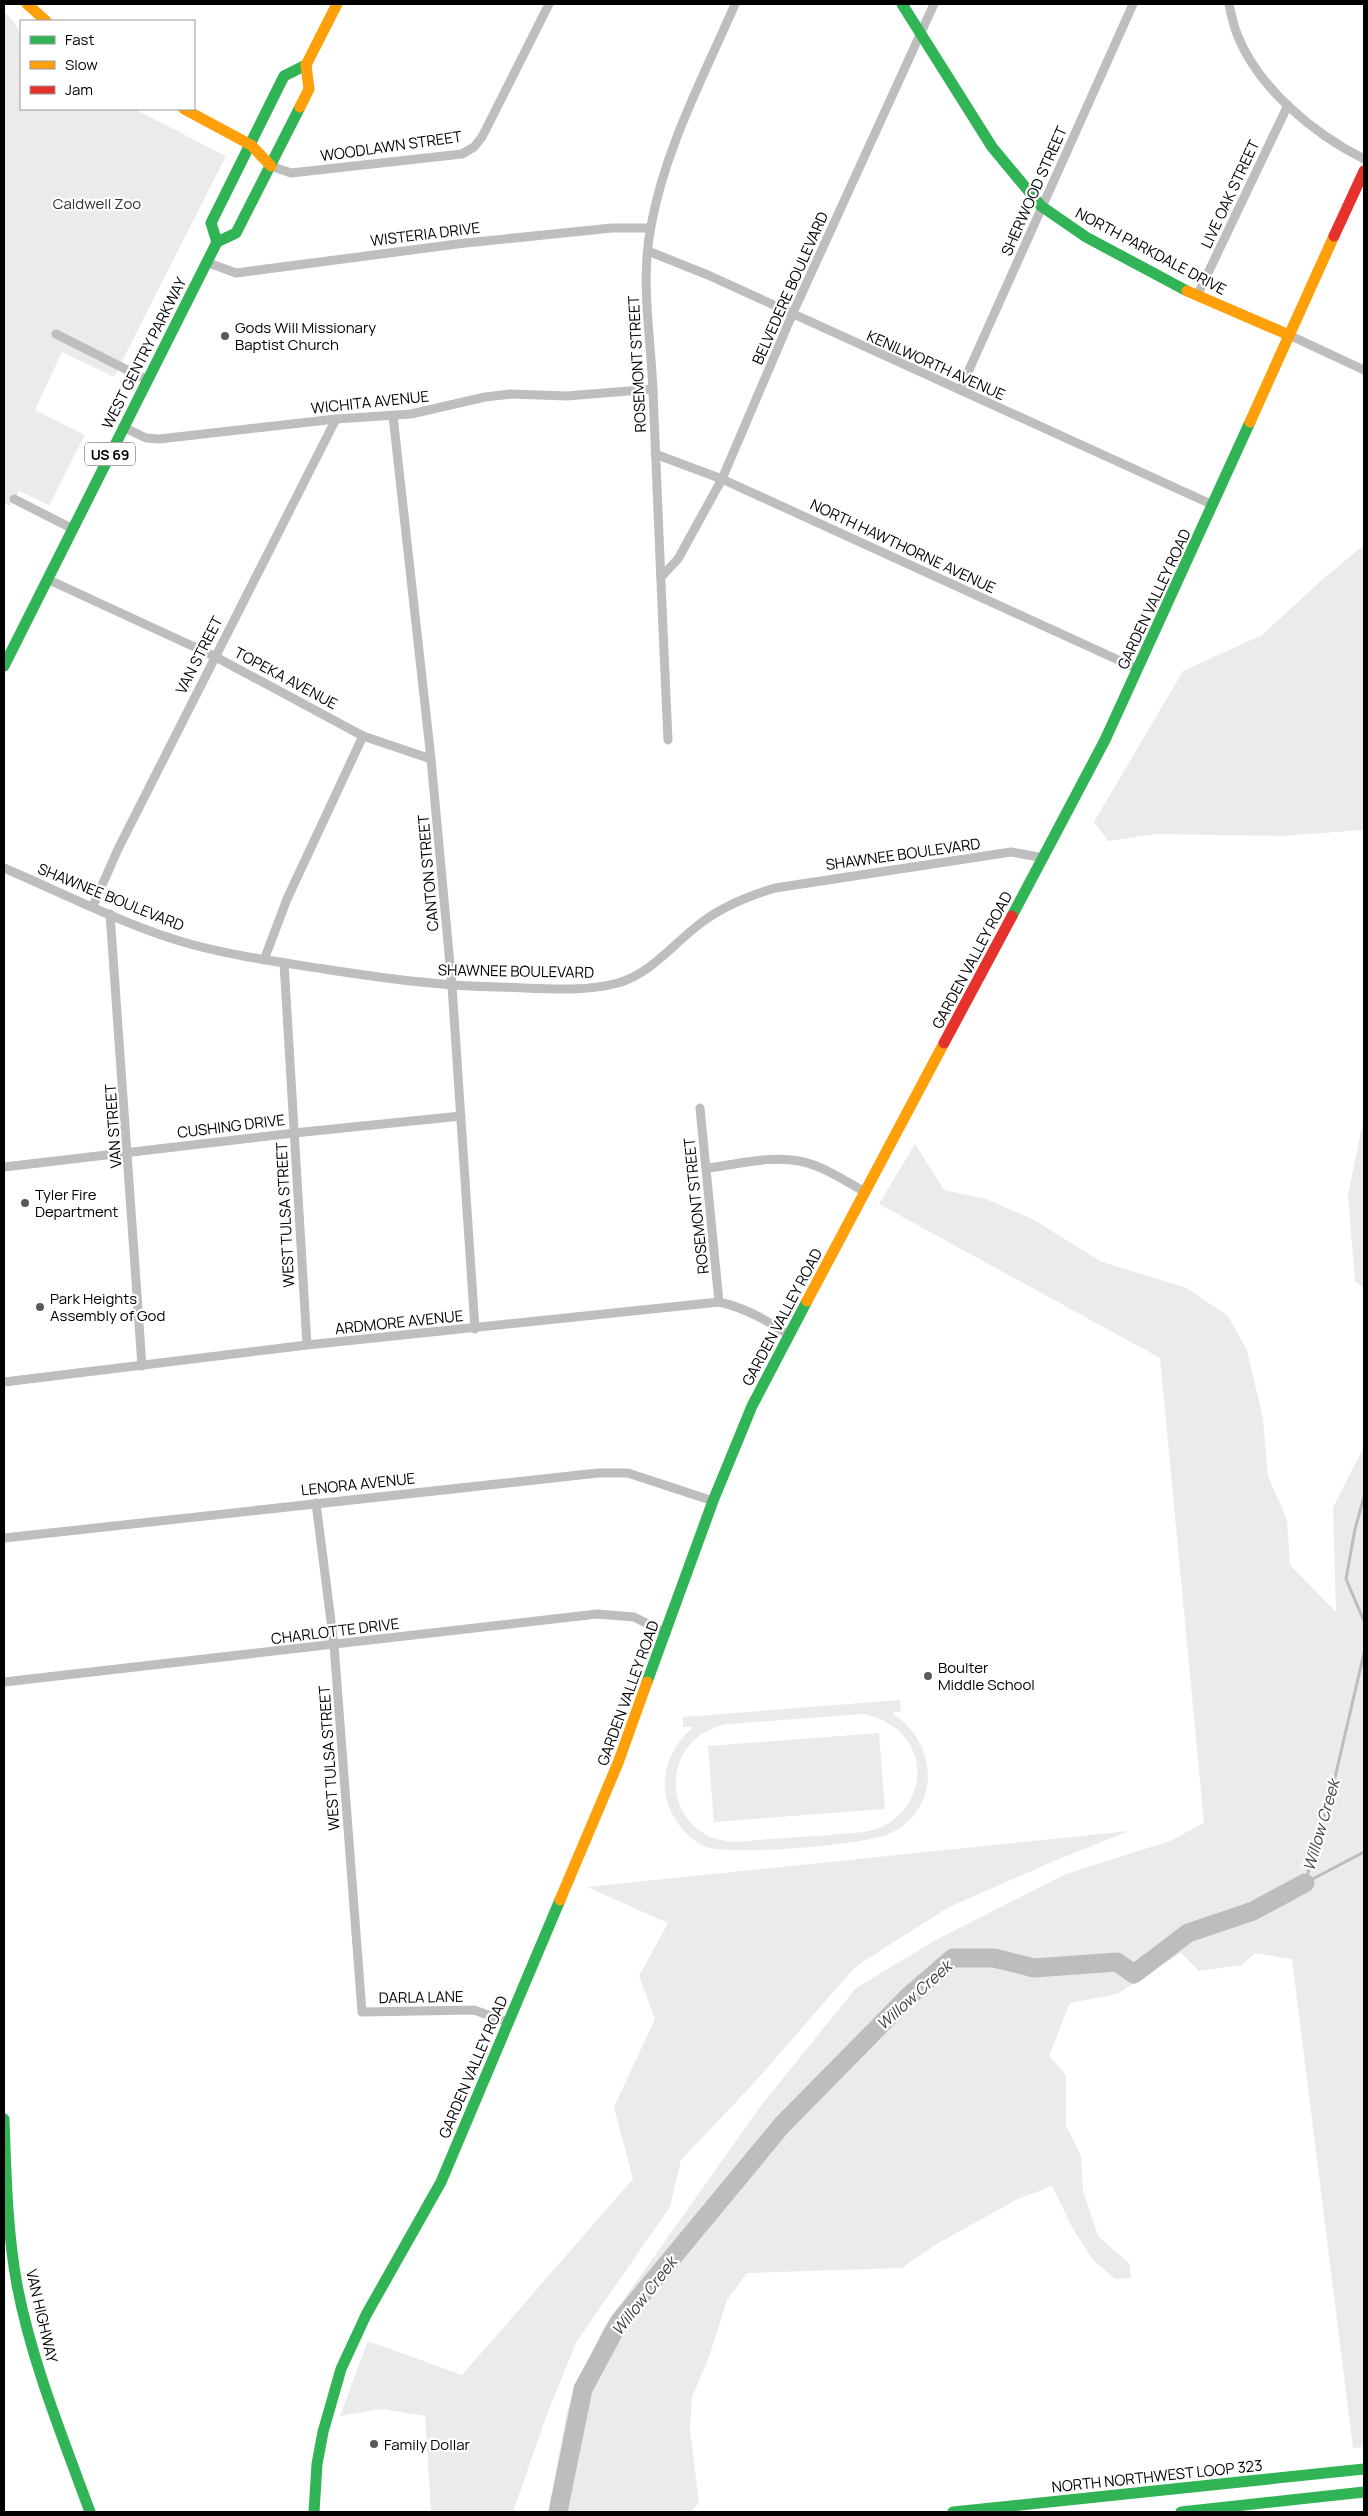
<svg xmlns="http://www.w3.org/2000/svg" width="1368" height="2516" font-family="Manrope,sans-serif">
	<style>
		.green { fill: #ebebeb; fill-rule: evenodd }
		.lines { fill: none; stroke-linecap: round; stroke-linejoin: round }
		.stream { stroke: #bdbdbd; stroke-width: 3 }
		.river { stroke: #bdbdbd; stroke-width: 19 }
		.street { stroke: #bebebe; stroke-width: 9 }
		.fast { stroke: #30b455; stroke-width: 11 }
		.slow { stroke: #ff9f0a; stroke-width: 11 }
		.jam { stroke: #e5322d; stroke-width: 11 }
		.poi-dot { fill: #595959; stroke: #fff; stroke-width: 2 }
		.labels { text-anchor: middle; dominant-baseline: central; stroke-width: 4.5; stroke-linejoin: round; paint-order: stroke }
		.shield { fill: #fff; stroke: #4c4c4c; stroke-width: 1 }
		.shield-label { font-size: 14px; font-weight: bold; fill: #000 }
		.street-label { font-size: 15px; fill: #000; stroke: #fff }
		.park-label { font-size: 15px; fill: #313131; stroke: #fff }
		.poi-label { font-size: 15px; fill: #000; stroke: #fff; text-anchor: start }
		.water-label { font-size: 16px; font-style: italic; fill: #424242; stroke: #fff }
	</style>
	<rect width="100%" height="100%" fill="#fff"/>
	<!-- green -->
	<g class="green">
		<polygon points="4,11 14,22 21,35 21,109 134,109 226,156 114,377 62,352 35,410 85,435 49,505 19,491 10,506 4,503"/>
		<polygon points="1364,545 1364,830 1280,836 1156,834 1108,841 1094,822 1183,671 1262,635 1323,579"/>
		<polygon points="1364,1117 1364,1288 1355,1281 1348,1195"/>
		<polygon points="915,1144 944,1190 986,1199 1032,1219 1102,1262 1187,1288 1228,1316 1247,1350 1263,1419 1268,1476 1287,1520 1290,1565 1336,1612 1333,1507 1364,1447 1364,2447 1353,2448 1292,1959 1255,1953 1242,1965 1199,1971 1181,1953 1117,1994 1070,2003 1049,2056 1066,2075 1066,2125 1081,2156 1083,2191 1098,2236 1129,2263 1131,2278 1115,2279 1093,2260 1073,2229 1052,2186 1016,2200 935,2245 902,2268 747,2273 727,2300 710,2354 692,2397 690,2430 699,2503 690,2512 562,2512 550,2503 567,2411 604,2327 763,2103 856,1988 934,1941 1066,1874 1170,1841 1204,1823 1160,1358 879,1204"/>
		<path d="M900,1700L901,1711L892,1713C937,1742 943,1807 891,1833C868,1845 727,1857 704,1846C686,1837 673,1821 667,1801C659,1772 672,1746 693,1727H683V1717ZM864,1714C887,1719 907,1732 915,1756C924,1787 906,1819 876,1829C861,1834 845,1833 830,1835C798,1837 766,1839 734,1842C660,1838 655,1737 728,1724Z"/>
		<polygon points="879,1733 885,1809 714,1822 708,1746"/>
		<polygon points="1129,1831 1054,1861 947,1908 855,1967 753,2084 681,2160 670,2207 577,2341 547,2414 513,2512 431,2512 425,2416 382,2409 340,2416 368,2341 462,2375 633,2179 614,2107 655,2019 639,1976 668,1923 587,1887"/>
	</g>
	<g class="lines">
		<!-- stream -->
		<g class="stream">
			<polyline points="1364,1497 1355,1529 1346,1579 1364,1621"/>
			<polyline points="1305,1883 1333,1786 1364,1653"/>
			<polyline points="1305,1883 1364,1852"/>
		</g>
		<!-- river -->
		<polyline class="river" points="558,2512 583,2389 619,2322 782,2125 910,1995 953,1958 994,1958 1034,1968 1117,1962 1134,1974 1188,1933 1253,1911 1305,1883"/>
		<!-- street -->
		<g class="street">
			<path d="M1229,4C1231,14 1233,24 1237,34C1258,88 1314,134 1364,159"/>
			<polyline points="271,166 291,173 462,154 474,147 482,137 549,4"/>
			<polyline points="648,251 708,275 1213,505"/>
			<polyline points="206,262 236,273 465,243 612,228 650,228"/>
			<polyline points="1197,296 1288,105"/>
			<polyline points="56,334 147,380"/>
			<polyline points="1289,335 1364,370"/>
			<polyline points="960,390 1133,4"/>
			<polyline points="393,416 431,759 452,986 475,1329"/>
			<polyline points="123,427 146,438 159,439 336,419 411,414 485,397 511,394 567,396 653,389"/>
			<polyline points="655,454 722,479 1138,669"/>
			<polyline points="14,499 73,529"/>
			<polyline points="661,577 678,559 722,479 792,315 934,4"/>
			<polyline points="47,579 214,656 363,736 431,759"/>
			<path d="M668,740C663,624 657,508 653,392C651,337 640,281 651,226C665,148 704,76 735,4"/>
			<path d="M4,868C65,894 126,926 190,944C234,956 279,962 324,969C382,978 440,986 499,987C539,988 580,993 618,983C652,973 674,943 701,923C723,906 748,896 775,888L1011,852L1044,858"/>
			<polyline points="93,906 118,849 336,419"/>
			<polyline points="110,914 142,1366"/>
			<polyline points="264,960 287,899 363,736"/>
			<polyline points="284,963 307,1345"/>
			<polyline points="700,1108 719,1302"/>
			<polyline points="4,1167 294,1133 461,1116"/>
			<path d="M707,1168C736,1165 770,1155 799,1161C822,1165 845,1181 865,1192"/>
			<path d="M4,1382L307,1345L719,1302C746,1308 766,1320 789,1335"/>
			<polyline points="316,1503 334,1645 362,2012 474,2010 508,2022"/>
			<polyline points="4,1538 598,1473 628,1473 713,1501"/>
			<polyline points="4,1682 597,1614 634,1617 666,1633"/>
		</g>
		<!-- fast -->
		<g class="fast">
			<polyline points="902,4 992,147 1041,206 1086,237 1187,291"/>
			<polyline points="217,242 211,223 284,76 306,65"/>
			<polyline points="4,666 217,242 236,233 300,107"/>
			<polyline points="1012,916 1105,740 1250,422"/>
			<polyline points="647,1682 713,1501 752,1406 807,1301"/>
			<path d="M4,2119C6,2174 7,2230 17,2285C32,2363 63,2438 90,2512"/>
			<polyline points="314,2512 317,2464 323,2432 341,2369 366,2315 441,2182 560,1900"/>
			<polyline points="953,2512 1364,2469"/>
			<polyline points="1181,2512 1364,2492"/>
		</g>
		<!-- slow -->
		<g class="slow">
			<polyline points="27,4 46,21"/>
			<polyline points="300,107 309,89 306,65 337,4"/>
			<polyline points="184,109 251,145 271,166"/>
			<polyline points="1187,291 1289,335"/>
			<polyline points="1250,422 1334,236"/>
			<polyline points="807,1301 944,1043"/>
			<polyline points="560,1900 618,1763 647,1682"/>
		</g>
		<!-- jam -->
		<g class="jam">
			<polyline points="1334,236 1364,171"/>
			<polyline points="944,1043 1012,916"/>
		</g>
	</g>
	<!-- markers -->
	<g class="poi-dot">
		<circle cx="225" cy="336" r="5"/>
		<circle cx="25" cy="1203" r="5"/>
		<circle cx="40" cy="1307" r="5"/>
		<circle cx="928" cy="1676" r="5"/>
		<circle cx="374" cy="2444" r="5"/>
	</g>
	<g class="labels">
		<!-- shield labels -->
		<rect class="shield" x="85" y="442.5" width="50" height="23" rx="4"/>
		<g class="shield-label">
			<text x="110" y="454">US 69</text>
		</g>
		<!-- street labels -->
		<g class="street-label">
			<text transform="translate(391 146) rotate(-8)">WOODLAWN STREET</text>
			<text transform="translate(1034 191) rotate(-66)">SHERWOOD STREET</text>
			<text transform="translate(1230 194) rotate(-65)">LIVE OAK STREET</text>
			<text transform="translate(425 234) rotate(-7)">WISTERIA DRIVE</text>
			<text transform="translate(1151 251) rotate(28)">NORTH PARKDALE DRIVE</text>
			<text transform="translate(790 288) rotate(-66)">BELVEDERE BOULEVARD</text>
			<text transform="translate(144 353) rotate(-63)">WEST GENTRY PARKWAY</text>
			<text transform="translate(637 364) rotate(-93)">ROSEMONT STREET</text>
			<text transform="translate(936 365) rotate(24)">KENILWORTH AVENUE</text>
			<text transform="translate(370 402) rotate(-6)">WICHITA AVENUE</text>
			<text transform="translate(903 546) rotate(25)">NORTH HAWTHORNE AVENUE</text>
			<text transform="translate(1154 599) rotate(-65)">GARDEN VALLEY ROAD</text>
			<text transform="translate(199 655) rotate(-63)">VAN STREET</text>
			<text transform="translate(286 678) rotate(28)">TOPEKA AVENUE</text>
			<text transform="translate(903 854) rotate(-8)">SHAWNEE BOULEVARD</text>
			<text transform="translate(428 873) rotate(-95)">CANTON STREET</text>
			<text transform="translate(111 897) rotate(22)">SHAWNEE BOULEVARD</text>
			<text transform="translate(972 960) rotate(-62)">GARDEN VALLEY ROAD</text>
			<text transform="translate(516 971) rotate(1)">SHAWNEE BOULEVARD</text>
			<text transform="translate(113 1126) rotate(-94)">VAN STREET</text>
			<text transform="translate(231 1126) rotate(-7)">CUSHING DRIVE</text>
			<text transform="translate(696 1206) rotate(-96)">ROSEMONT STREET</text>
			<text transform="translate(285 1215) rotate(-93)">WEST TULSA STREET</text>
			<text transform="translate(782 1317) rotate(-62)">GARDEN VALLEY ROAD</text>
			<text transform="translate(399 1322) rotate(-6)">ARDMORE AVENUE</text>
			<text transform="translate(358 1484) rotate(-6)">LENORA AVENUE</text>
			<text transform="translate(335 1631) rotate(-7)">CHARLOTTE DRIVE</text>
			<text transform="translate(628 1693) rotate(-70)">GARDEN VALLEY ROAD</text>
			<text transform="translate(329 1758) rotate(-94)">WEST TULSA STREET</text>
			<text transform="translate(421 1997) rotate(-1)">DARLA LANE</text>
			<text transform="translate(473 2067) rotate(-67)">GARDEN VALLEY ROAD</text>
			<text transform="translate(42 2316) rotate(77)">VAN HIGHWAY</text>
			<text transform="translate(1157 2476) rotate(-6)">NORTH NORTHWEST LOOP 323</text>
		</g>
		<!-- park labels -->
		<g class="park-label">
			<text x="97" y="203">Caldwell Zoo</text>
		</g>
		<!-- poi labels -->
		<g class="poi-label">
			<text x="235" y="327">Gods Will Missionary<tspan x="235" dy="17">Baptist Church</tspan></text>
			<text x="35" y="1194">Tyler Fire<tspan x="35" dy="17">Department</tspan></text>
			<text x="50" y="1298">Park Heights<tspan x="50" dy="17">Assembly of God</tspan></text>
			<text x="938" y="1667">Boulter<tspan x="938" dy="17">Middle School</tspan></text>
			<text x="384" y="2444">Family Dollar</text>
		</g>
		<!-- water labels -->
		<g class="water-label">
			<text transform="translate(1321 1825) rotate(-74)">Willow Creek</text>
			<text transform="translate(914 1995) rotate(-42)">Willow Creek</text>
			<text transform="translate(644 2296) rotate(-52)">Willow Creek</text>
		</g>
	</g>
	<!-- border -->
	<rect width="1368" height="2516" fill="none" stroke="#000000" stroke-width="10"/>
	<!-- legend -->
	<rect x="20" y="20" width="175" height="90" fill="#ffffff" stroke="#999999"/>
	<rect x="30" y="36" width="25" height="8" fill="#30b455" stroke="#999999"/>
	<text x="65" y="45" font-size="15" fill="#000000">Fast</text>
	<rect x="30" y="61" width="25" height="8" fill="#ff9f0a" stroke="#999999"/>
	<text x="65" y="70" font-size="15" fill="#000000">Slow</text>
	<rect x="30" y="86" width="25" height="8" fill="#e5322d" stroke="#999999"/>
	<text x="65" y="95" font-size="15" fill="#000000">Jam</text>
</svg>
